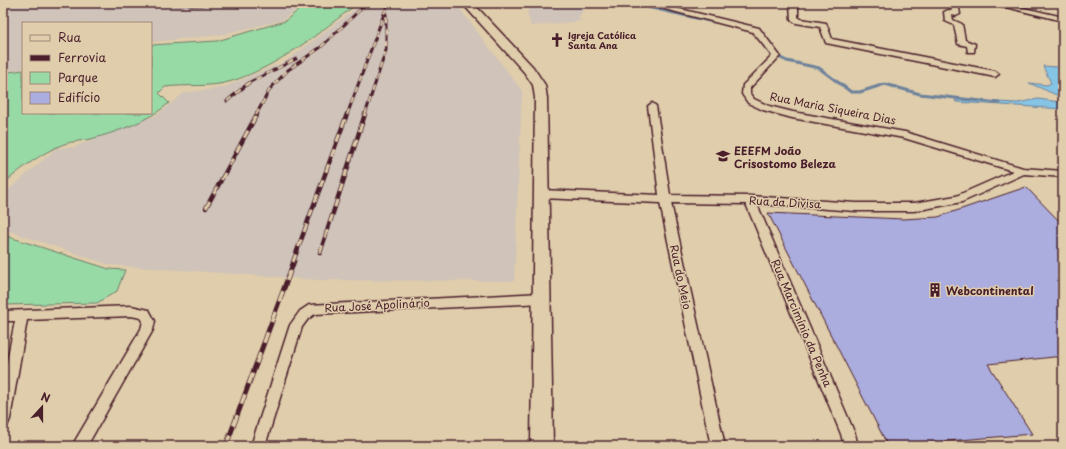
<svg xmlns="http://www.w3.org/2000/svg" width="1066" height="449" font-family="'Playpen Sans',sans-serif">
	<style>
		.built { fill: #cfc3ba }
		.green { fill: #97daa6; stroke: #707c68 }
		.water { fill: #85c4e5; stroke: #6d829b }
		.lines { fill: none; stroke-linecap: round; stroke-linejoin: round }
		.stream { stroke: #6d829b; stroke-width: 3 }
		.building { fill: #abadde; stroke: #4a1f2b }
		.street-casing { stroke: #4a1f2b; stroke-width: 3 }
		.secondary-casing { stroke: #4a1f2b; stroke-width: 3 }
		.street { fill: #dfcdab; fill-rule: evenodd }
		.secondary { fill: #dfcdab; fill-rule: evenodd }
		.rail-far2-casing { stroke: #4a1f2b; stroke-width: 3 }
		.rail-far1-casing { stroke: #4a1f2b; stroke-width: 4.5 }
		.rail-casing { stroke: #4a1f2b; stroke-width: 5 }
		.rail-far2 { stroke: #dfcdab; stroke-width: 2; stroke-dasharray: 6; stroke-linecap: butt }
		.rail-far1 { stroke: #dfcdab; stroke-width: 3; stroke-dasharray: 8; stroke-linecap: butt }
		.rail { stroke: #dfcdab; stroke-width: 3.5; stroke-dasharray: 11; stroke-linecap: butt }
		.labels { text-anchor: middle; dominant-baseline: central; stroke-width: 3; stroke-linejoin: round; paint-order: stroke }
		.far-poi-label { font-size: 9px; font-weight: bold; fill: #4a1f2b; stroke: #dfcdab; text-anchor: start }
		.street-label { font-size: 11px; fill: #4a1f2b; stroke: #dfcdab }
		.poi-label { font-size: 11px; font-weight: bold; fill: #4a1f2b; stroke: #dfcdab; text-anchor: start }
	</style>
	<rect width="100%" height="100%" fill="#dfcdab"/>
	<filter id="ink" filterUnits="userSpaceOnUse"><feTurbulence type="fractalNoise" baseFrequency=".025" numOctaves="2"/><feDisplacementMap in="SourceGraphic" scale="8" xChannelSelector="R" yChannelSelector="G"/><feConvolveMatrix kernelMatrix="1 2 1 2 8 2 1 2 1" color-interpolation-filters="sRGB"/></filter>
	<g filter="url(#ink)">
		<!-- built -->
		<g class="built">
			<polygon points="3,3 305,3 283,20 219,35 151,42 151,23 23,23 23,69 3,72"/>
			<polygon points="363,3 410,3 460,9 522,91 514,281 319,280 110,265 3,229 3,195 57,148 74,147 157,115 184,93 222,88 286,61"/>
			<polygon points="532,3 549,3 585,7 578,18 581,19 580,21 531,26 527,13"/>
		</g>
		<!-- green -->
		<g class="green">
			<path d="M307,3H358C319,33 279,66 232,81C211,88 186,84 165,87L159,93L169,103C149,121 117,132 91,139C82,141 73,141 64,144C41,153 22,168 3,184V73L23,70V113H151V45L217,41L285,21Z"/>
			<polygon points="3,235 109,269 125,270 117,291 97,303 3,305"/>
		</g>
		<!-- water -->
		<g class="water">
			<polygon points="1063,65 1063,100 1061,97 1029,83 1047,85 1051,83 1043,66 1056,67"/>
			<polygon points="1038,99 1060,102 1063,101 1063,109 956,102 955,100 1018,103"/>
		</g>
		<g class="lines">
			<!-- stream -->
			<g class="stream">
				<polyline points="630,3 714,22"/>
				<polyline points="774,55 787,61 819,68 851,92 860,92 885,84 920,94 999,103"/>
			</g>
		</g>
		<!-- building -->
		<polygon class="building" points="1026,187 1063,225 1063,356 988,364 1032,434 888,446 768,213 903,219 938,217"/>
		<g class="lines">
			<defs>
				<g id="street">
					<polygon points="642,3 655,3 759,28 780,56 750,88 750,94 754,99 769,106 793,112 905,132 1023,168 1063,171 1063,177 1024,174 962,202 914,211 856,211 757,204 855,434 858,446 844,446 841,434 746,204 671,203 725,446 711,446 660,203 541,198 536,194 541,190 659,195 648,106 652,103 656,106 670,195 750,196 856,203 914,203 956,196 1013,171 904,138 792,118 763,110 748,103 742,94 743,85 772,56 753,32"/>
					<polygon points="790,3 798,3 798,17 801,19 826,23 832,39 995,71 999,74 995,77 826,43 820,27 796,23 791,20"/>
					<polygon points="950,3 958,3 960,14 956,16 952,15 953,20 962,24 965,40 975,44 974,52 968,52 967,46 958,44 954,25 945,21 944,12 948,10 952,11"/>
					<polygon points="989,3 1002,3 1063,17 1063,21"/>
					<polygon points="543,293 547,294 549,298 547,302 543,303 315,314 308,319 302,327 265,446 251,446 290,325 300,311 309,305"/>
					<polygon points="131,306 149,310 155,321 153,330 87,446 72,446 141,329 143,321 141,318 131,316 27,320 10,419 8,424 3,426 3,381 15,321 3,321 3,311"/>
				</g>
				<polygon id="secondary" points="462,3 473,3 533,67 545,85 547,98 553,446 531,446 535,98 533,85 524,72"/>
			</defs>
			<!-- street casing -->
			<use href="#street" class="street-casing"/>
			<!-- secondary casing -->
			<use href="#secondary" class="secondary-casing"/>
			<!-- street -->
			<use href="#street" class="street"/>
			<!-- secondary -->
			<use href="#secondary" class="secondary"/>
			<defs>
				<g id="rail-far2">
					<polyline points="158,3 196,5 233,3"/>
					<polyline points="237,6 254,3"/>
					<polyline points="227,101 250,82 296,59"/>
					<polyline points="256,115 270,89 288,70 321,47 367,3"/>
					<polyline points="347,115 388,3"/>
					<polyline points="365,115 386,50 386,14"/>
				</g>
				<g id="rail-far1">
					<polyline points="206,208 257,114"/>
					<polyline points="320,253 365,114"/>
					<polyline points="293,262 347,114"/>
				</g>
				<polyline id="rail" points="226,446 294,261"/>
			</defs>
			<!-- rail-far2 casing -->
			<use href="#rail-far2" class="rail-far2-casing"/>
			<!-- rail-far1 casing -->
			<use href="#rail-far1" class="rail-far1-casing"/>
			<!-- rail casing -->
			<use href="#rail" class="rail-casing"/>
			<!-- rail-far2 -->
			<use href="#rail-far2" class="rail-far2"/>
			<!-- rail-far1 -->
			<use href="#rail-far1" class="rail-far1"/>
			<!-- rail -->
			<use href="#rail" class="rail"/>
		</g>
	</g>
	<!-- icons -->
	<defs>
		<symbol id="church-bare" viewBox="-9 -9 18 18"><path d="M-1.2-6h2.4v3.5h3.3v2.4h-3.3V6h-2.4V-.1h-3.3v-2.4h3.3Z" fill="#4a1f2b" stroke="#dfcdab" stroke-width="2.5" paint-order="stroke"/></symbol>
		<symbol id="school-bare" viewBox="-9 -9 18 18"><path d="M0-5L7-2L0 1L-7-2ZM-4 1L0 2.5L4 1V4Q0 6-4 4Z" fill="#4a1f2b" stroke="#dfcdab" stroke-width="2.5" paint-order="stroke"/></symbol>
		<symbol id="building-bare" viewBox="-9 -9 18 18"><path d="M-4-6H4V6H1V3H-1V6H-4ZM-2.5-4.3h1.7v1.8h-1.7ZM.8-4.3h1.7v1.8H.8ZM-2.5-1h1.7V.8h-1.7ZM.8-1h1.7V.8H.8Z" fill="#4a1f2b" stroke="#dfcdab" stroke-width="2.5" paint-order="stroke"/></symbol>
	</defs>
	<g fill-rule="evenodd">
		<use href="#church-bare" x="547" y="30" width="20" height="20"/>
		<use href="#school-bare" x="713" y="146" width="20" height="20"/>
		<use href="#building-bare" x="925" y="280" width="20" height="20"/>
	</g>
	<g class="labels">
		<!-- far-poi labels -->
		<g class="far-poi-label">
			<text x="568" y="35">Igreja Católica<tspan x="568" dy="10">Santa Ana</tspan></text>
		</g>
		<!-- street labels -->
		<g class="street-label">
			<text transform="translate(833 108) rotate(11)">Rua Maria Siqueira Dias</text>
			<text transform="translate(785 202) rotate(3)">Rua da Divisa</text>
			<text transform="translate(681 277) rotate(78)">Rua do Meio</text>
			<text transform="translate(377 305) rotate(-3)">Rua José Apolinário</text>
			<text transform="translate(802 323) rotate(67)">Rua Marcimínio da Penha</text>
		</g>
		<!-- poi labels -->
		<g class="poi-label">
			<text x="734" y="150">EEEFM João<tspan x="734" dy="13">Crisostomo Beleza</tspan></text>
			<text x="946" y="290">Webcontinental</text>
		</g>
	</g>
	<!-- margin -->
	<rect width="1066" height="449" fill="none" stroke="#dfcdab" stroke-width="16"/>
	<rect x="8" y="8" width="1050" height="433" fill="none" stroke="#4a1f2b" stroke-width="1.5" filter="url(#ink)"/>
	<!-- legend -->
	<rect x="22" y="22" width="130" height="92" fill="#dfcdab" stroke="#a38778"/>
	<rect x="30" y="35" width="20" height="6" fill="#dfcdab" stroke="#a38778"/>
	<text x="58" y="42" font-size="12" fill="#4a1f2b">Rua</text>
	<rect x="30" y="55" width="20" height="6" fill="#4a1f2b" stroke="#a38778"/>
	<text x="58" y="62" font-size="12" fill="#4a1f2b">Ferrovia</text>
	<rect x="30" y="72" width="20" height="12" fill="#97daa6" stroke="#a38778"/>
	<text x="58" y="82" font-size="12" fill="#4a1f2b">Parque</text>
	<rect x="30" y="92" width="20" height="12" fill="#abadde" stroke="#a38778"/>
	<text x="58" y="102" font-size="12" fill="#4a1f2b">Edifício</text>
	<!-- north arrow -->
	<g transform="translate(42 407) rotate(21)" stroke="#dfcdab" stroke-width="3" paint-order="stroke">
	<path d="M0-3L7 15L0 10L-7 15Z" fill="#4a1f2b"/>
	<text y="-6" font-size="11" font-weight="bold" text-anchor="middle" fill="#4a1f2b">N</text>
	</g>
</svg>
